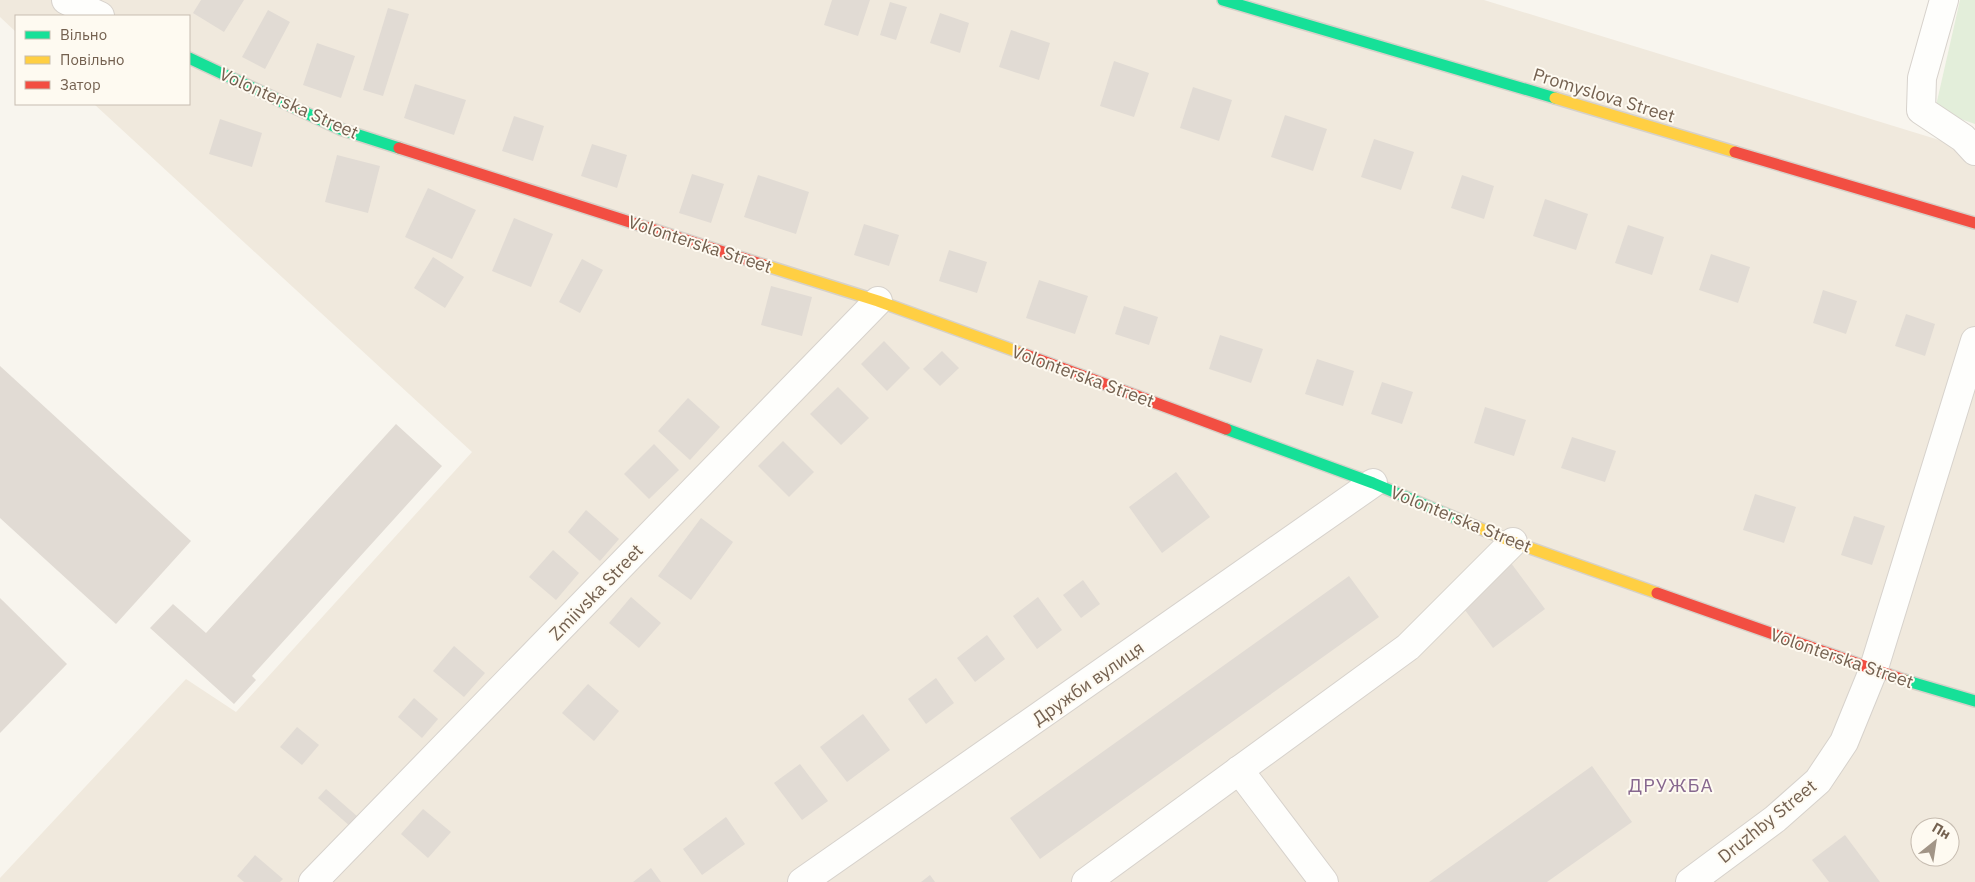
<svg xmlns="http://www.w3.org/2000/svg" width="1975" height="882" font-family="'IBM Plex Sans',sans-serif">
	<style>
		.residential { fill: #f0e9dd; fill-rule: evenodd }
		.green { fill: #e3eeda }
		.building { fill: #e1dbd4 }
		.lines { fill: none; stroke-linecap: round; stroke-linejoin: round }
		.street-casing { stroke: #d7d2cc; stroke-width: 30 }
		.fast-casing { stroke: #d6d1c9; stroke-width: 14 }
		.slow-casing { stroke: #d6d1c9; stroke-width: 14 }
		.jam-casing { stroke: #d6d1c9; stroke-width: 14 }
		.street { stroke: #fefefc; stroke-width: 28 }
		.fast { stroke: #16e098; stroke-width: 11 }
		.slow { stroke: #ffcf43; stroke-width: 11 }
		.jam { stroke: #f24e42; stroke-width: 11 }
		.labels { text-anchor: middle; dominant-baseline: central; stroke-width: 4; stroke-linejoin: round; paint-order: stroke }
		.street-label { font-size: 18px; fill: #746150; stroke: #fefaf1 }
		.neighbourhood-label { font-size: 19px; letter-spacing: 1px; fill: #87688f; stroke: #fefaf1 }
	</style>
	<rect width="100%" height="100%" fill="#f8f5ee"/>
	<!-- residential -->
	<path class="residential" d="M0,0H1484L1975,151V882H0V878L186,679L236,712L472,452L94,104H189V16H16V32L0,17ZM1920,827H1950V857H1920Z"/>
	<!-- green -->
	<polygon class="green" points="1960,0 1975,0 1975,124 1935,110"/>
	<!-- building -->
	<g class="building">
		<polygon points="201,0 244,0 224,32 193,13"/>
		<polygon points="832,0 870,0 858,36 824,25"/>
		<polygon points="890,2 907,7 896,40 880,35"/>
		<polygon points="388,8 409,14 383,96 363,90"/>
		<polygon points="268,10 290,22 265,69 242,57"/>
		<polygon points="940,13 969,23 960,53 930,43"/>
		<polygon points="1011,30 1050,43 1039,80 999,67"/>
		<polygon points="317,43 355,56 341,98 303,85"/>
		<polygon points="1114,61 1149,73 1134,117 1100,106"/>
		<polygon points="415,84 466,100 454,135 404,118"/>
		<polygon points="1193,87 1232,100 1219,141 1180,128"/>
		<polygon points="1285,115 1327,129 1313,171 1271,157"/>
		<polygon points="514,116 544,126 533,161 502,151"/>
		<polygon points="220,119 262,133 252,167 209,154"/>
		<polygon points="1374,139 1414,152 1401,190 1361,177"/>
		<polygon points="592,144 627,155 617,188 581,176"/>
		<polygon points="337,155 380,166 368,213 325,202"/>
		<polygon points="692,174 724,184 711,223 679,213"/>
		<polygon points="758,175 809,192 796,234 744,217"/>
		<polygon points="1462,175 1494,186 1484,219 1451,208"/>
		<polygon points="428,188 476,210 452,259 405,237"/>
		<polygon points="1545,199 1588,214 1576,250 1533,236"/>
		<polygon points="514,218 553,234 531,287 492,271"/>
		<polygon points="864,224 899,235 889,266 854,255"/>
		<polygon points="1628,225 1664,237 1652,275 1615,263"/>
		<polygon points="949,250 987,262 977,293 939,281"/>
		<polygon points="1711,254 1750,267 1738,303 1699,290"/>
		<polygon points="433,257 464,277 445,308 414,288"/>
		<polygon points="582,259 603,270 580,313 559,302"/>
		<polygon points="1039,280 1088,296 1075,334 1026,318"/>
		<polygon points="771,286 812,297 802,336 761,325"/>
		<polygon points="1823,290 1857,301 1846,334 1813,323"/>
		<polygon points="1124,306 1158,317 1149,345 1115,334"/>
		<polygon points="1906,314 1935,324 1925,356 1895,346"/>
		<polygon points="1220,335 1263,349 1251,383 1209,369"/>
		<polygon points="884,341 910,368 887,391 861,364"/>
		<polygon points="942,351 959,368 940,386 923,369"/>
		<polygon points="1317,359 1354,371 1343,406 1305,394"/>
		<polygon points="0,366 191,541 116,624 0,518"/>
		<polygon points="1382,382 1413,392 1402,424 1371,414"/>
		<polygon points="838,387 869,418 841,445 810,414"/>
		<polygon points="688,398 720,427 690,460 658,431"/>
		<polygon points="1485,407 1526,420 1514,456 1474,443"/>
		<polygon points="396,424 442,466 252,676 256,680 234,704 150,628 173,604 206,633"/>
		<polygon points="1572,437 1616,451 1605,482 1561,468"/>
		<polygon points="783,441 814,472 789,497 758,466"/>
		<polygon points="654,444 679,470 649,499 624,474"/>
		<polygon points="1176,472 1210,517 1162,553 1129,507"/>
		<polygon points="1755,494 1796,507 1784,543 1743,530"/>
		<polygon points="586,510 619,539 600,561 568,532"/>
		<polygon points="1854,516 1885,526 1872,565 1841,555"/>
		<polygon points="701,518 733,542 691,600 658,576"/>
		<polygon points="553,550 579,573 556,600 529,577"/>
		<polygon points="1511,563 1545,609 1493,648 1459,602"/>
		<polygon points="1349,576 1379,617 1040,859 1010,818"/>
		<polygon points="1083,580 1100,604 1081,618 1063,595"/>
		<polygon points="631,597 661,623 639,648 609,623"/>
		<polygon points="1038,597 1062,630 1037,649 1013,616"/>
		<polygon points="0,598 67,664 0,733"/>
		<polygon points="987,635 1005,659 975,682 957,658"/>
		<polygon points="454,646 485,673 464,697 433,671"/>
		<polygon points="936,678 954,703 926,724 908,699"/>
		<polygon points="588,684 619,711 594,741 562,713"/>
		<polygon points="414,698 438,719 422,738 398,717"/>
		<polygon points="863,714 890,750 847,782 820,747"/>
		<polygon points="297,727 319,745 302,765 280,747"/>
		<polygon points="800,764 828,801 802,820 774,783"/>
		<polygon points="1592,766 1632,822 1547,882 1429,882"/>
		<polygon points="326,789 358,817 351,827 318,798"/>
		<polygon points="423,809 451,832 428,858 401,834"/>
		<polygon points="726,817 745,844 702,875 683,849"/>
		<polygon points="1845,835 1880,882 1829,882 1812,860"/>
		<polygon points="255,855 283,879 280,882 244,882 237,876"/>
		<polygon points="651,868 661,882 633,882"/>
		<polygon points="930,875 935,882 921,882"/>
	</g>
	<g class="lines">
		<defs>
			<g id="street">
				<polyline points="66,0 100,16"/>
				<polyline points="1944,0 1922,78 1921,110 1963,138 1975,151"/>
				<polyline points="1239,770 1324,882"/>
				<polyline points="313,882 878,301"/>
				<polyline points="802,882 1373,483"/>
				<polyline points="1086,882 1408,647 1513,542"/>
				<polyline points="1690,882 1775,819 1818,781 1844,742 1873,671 1975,341"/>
			</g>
			<g id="fast">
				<polyline points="1223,0 1555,98"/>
				<polyline points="189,58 340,129 399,148"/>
				<polyline points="1226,429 1373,483 1467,523"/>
				<polyline points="1904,680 1975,701"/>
			</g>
			<g id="slow">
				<polyline points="1555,98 1735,152"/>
				<polyline points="764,265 878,301 1021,353"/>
				<polyline points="1467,523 1513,542 1657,593"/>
			</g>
			<g id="jam">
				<polyline points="399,148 764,265"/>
				<polyline points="1735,152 1975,223"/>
				<polyline points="1021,353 1226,429"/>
				<polyline points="1657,593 1904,680"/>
			</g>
		</defs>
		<!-- street casing -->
		<use href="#street" class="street-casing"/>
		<!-- fast casing -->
		<use href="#fast" class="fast-casing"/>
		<!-- slow casing -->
		<use href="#slow" class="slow-casing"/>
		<!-- jam casing -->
		<use href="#jam" class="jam-casing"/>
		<!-- street -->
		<use href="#street" class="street"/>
		<!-- fast -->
		<use href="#fast" class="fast"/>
		<!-- slow -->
		<use href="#slow" class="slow"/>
		<!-- jam -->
		<use href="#jam" class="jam"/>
	</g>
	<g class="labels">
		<!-- street labels -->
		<g class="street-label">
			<text transform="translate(1604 95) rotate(17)">Promyslova Street</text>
			<text transform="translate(289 103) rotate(24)">Volonterska Street</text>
			<text transform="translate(700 244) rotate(18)">Volonterska Street</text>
			<text transform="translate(1083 376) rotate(20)">Volonterska Street</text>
			<text transform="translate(1461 519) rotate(22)">Volonterska Street</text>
			<text transform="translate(596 592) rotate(-46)">Zmiivska Street</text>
			<text transform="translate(1842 658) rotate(19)">Volonterska Street</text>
			<text transform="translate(1088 683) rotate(-35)">Дружби вулиця</text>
			<text transform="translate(1767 821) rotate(-39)">Druzhby Street</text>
		</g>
		<!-- neighbourhood labels -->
		<g class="neighbourhood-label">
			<text x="1671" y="785">ДРУЖБА</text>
		</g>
	</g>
	<!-- legend -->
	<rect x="15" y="15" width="175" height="90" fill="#fefaf1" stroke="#c7bdb1"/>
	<rect x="25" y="31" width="25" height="8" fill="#16e098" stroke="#c7bdb1"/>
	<text x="60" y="40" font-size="15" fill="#746150">Вільно</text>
	<rect x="25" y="56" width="25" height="8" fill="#ffcf43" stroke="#c7bdb1"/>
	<text x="60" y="65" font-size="15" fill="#746150">Повільно</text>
	<rect x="25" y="81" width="25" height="8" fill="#f24e42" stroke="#c7bdb1"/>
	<text x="60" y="90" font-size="15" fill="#746150">Затор</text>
	<!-- north arrow -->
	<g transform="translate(1935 842) rotate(30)"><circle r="24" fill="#fefaf1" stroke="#c7bdb1"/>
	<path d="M0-4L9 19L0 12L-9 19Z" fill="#a29587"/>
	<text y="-8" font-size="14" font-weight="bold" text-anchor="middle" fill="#746150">Пн</text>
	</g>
</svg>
